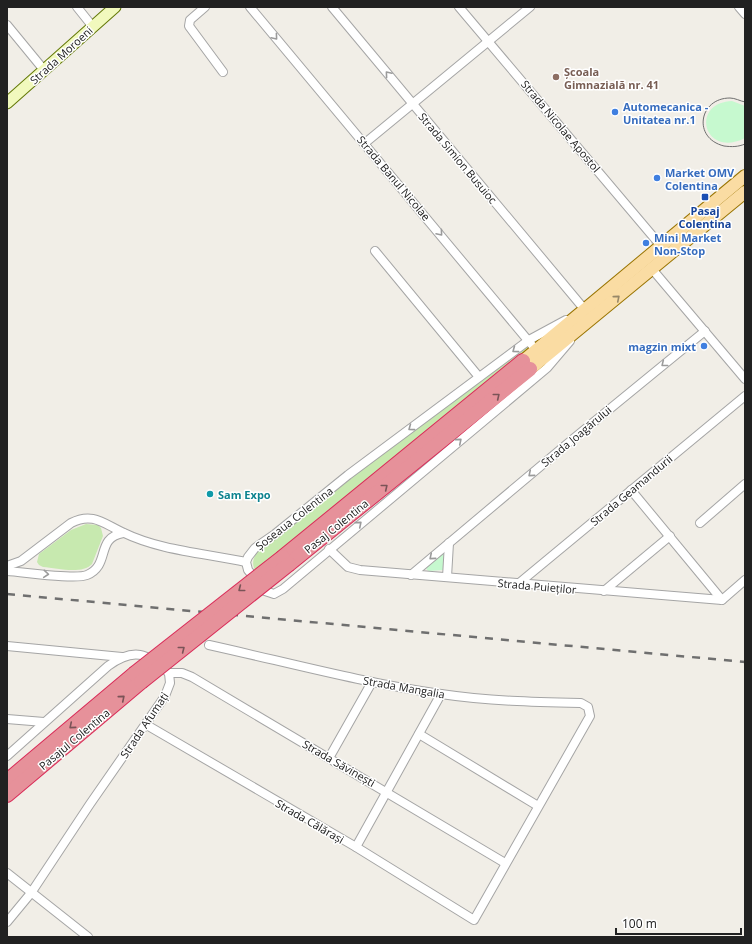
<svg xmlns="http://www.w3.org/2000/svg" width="752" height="944" font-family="'Open Sans',sans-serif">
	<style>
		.grass { fill: #c7e9af }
		.park { fill: #c6f9cf }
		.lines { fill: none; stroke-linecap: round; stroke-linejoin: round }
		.street-casing { stroke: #a5a5a5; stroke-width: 10 }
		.secondary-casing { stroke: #637807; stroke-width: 13 }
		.primary-casing { stroke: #9a7503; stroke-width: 14 }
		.highway-casing { stroke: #d92b58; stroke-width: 16 }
		.street { stroke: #fff; stroke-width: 8 }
		.secondary { stroke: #f1f9bd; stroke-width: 11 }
		.primary { stroke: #fadca3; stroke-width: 12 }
		.highway { stroke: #e6919a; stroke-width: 14 }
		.tram { stroke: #6f6f6f; stroke-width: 1 }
		.rail { stroke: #6f6f6f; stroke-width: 2.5; stroke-dasharray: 8 8; stroke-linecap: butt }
		.highway-bridge-casing { stroke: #d92b58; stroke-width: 16; stroke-linecap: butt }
		.highway-bridge { stroke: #e6919a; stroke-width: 14 }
		.oneway { stroke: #9b9b9b }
		.oneway2 { stroke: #988868 }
		.oneway3 { stroke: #7a5357 }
		.education-dot { fill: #8d6e63; stroke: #fff; stroke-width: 1.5 }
		.shop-dot { fill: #3f7fe0; stroke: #fff; stroke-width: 1.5 }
		.transit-dot { fill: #1a4fb4; stroke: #fff; stroke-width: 1.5 }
		.culture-dot { fill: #0f9aa8; stroke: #fff; stroke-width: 1.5 }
		.labels { text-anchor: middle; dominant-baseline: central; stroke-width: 3; stroke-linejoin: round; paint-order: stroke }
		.street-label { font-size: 11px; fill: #212121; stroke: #fff }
		.education-label { font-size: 11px; font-weight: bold; fill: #785e54; stroke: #fff; text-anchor: start }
		.shop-label { font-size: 11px; font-weight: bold; fill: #366cbe; stroke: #fff; text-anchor: start }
		.transit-label { font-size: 11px; font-weight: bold; fill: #164399; stroke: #fff }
		.culture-label { font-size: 11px; font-weight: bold; fill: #0d838f; stroke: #fff; text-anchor: start }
	</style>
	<rect width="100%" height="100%" fill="#f1eee7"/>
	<!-- grass -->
	<g class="grass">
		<path d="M527,346L528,348L256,572C251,564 253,558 258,551L362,467Z"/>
		<path d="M86,524L98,525L101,528L103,536L92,564C82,575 57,568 43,567L39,565L37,562L39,554L71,530Z"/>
	</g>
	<!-- park -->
	<g class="park">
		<path d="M732,101L745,106V138C704,159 689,103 732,101Z"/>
		<polygon points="444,552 443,570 429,571 427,570 426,567"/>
	</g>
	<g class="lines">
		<defs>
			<g id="street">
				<polyline points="77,7 93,27"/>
				<polyline points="205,7 190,20 189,26 223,72"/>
				<polyline points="250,7 536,350"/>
				<polyline points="332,7 585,310 582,311"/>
				<polyline points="459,7 661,246"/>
				<polyline points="739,7 745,14"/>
				<polyline points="7,25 44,70"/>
				<polyline points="365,143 530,7"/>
				<polyline points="375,251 479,377"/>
				<polyline points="652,269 745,379"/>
				<polyline points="566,320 529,340 348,475 275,534 255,548 248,557 246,562 248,570 265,591 274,594 283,589 547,368 570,341"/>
				<polyline points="631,490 722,600"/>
				<polyline points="700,523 745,484"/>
				<polyline points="329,549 348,567 360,570 722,600 745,580"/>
				<path d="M7,566L21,561L71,523C92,512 103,523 122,532C161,551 204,553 246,562"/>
				<path d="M7,571C24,572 75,580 87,575C111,565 95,538 123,533"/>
				<polyline points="411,575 573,439 705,331"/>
				<polyline points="447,577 449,543"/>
				<polyline points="518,584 745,396"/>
				<polyline points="604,591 670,536"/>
				<polyline points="7,646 122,657"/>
				<polyline points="169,673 182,673 192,677 505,863"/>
				<polyline points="7,719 44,722"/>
				<path d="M145,724L356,847L474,920L590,716L588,707L581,703C535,702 488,701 441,694C363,683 286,662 209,645"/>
				<polyline points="419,734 538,806"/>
				<path d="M7,756L108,666C134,647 147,653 169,673L170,683L165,696L90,804L31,893L7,922"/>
				<polyline points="329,758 372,682"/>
				<polyline points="356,847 441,694"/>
				<polyline points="7,873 88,937"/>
			</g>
			<polyline id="secondary" points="7,103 115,7"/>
			<g id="primary">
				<polyline points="523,361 745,176"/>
				<polyline points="530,369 745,192"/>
			</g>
			<g id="highway">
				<polyline points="283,557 523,361"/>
				<polyline points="289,564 530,369"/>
				<polyline points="7,781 134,674"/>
				<polyline points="7,795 141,682"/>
			</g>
		</defs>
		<!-- street casing -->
		<use href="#street" class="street-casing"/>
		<!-- secondary casing -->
		<use href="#secondary" class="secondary-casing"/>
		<!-- primary casing -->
		<use href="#primary" class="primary-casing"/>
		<!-- highway casing -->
		<use href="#highway" class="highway-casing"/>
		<!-- street -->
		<use href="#street" class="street"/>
		<!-- secondary -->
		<use href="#secondary" class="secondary"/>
		<!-- primary -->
		<use href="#primary" class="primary"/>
		<!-- highway -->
		<use href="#highway" class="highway"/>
		<!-- tram -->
		<path class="tram" d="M745,102C740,101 735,98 730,98C699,98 692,138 724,146C732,147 738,147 745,144"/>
		<!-- rail -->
		<polyline class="rail" points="7,594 745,662"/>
		<defs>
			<g id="highway-bridge">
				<polyline points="134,674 283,557"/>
				<polyline points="141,682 289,564"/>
			</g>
		</defs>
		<!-- highway-bridge casing -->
		<use href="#highway-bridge" class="highway-bridge-casing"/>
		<!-- highway-bridge -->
		<use href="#highway-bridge" class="highway-bridge"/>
	</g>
	<!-- one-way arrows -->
	<defs><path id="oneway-chevron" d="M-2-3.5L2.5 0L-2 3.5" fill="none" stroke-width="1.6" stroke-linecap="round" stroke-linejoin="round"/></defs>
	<g class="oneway">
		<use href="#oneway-chevron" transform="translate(275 37) rotate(50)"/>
		<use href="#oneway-chevron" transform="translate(388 74) rotate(-130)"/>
		<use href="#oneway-chevron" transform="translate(440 233) rotate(50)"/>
		<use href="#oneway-chevron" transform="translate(515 350) rotate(143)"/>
		<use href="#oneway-chevron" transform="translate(664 364) rotate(141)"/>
		<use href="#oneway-chevron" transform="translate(411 428) rotate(143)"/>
		<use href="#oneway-chevron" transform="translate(459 441) rotate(-40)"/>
		<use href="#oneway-chevron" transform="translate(531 474) rotate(140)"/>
		<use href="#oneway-chevron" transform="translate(359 524) rotate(-40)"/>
		<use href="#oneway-chevron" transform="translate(432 557) rotate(140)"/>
		<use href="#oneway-chevron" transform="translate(46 574) rotate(5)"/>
	</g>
	<use class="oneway2" href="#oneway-chevron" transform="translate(617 298) rotate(-40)"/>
	<g class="oneway3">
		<use href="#oneway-chevron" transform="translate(497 396) rotate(-39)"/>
		<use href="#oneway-chevron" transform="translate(385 487) rotate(-39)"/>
		<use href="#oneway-chevron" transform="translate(241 589) rotate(142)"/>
		<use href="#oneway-chevron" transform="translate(182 649) rotate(-38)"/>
		<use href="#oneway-chevron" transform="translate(122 698) rotate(-40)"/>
		<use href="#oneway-chevron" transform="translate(72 726) rotate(140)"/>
	</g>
	<!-- markers -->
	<circle class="education-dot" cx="556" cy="77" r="4"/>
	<g class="shop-dot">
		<circle cx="615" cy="112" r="4"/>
		<circle cx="657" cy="178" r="4"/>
		<circle cx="646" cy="243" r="4"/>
		<circle cx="704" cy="346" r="4"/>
	</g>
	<rect class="transit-dot" x="701" y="193" width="8" height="8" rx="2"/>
	<circle class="culture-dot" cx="210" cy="494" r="4"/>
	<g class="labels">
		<!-- street labels -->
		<g class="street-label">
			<text transform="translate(61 55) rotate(-42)">Strada Moroeni</text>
			<text transform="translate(561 126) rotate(50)">Strada Nicolae Apostol</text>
			<text transform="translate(458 158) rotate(50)">Strada Simion Busuioc</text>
			<text transform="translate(394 178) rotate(50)">Strada Banul Nicolae</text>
			<text transform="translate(576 436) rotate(-40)">Strada Joagărului</text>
			<text transform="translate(631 490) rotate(-40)">Strada Geamandurii</text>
			<text transform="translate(294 518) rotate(-38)">Șoseaua Colentina</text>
			<text transform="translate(336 526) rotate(-39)">Pasaj Colentina</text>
			<text transform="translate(537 586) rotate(5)">Strada Puieților</text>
			<text transform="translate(404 687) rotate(10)">Strada Mangalia</text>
			<text transform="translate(144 725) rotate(-56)">Strada Afumați</text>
			<text transform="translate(74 739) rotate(-40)">Pasajul Colentina</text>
			<text transform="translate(339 763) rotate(30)">Strada Săvinești</text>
			<text transform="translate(310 821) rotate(30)">Strada Călărași</text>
		</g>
		<!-- education labels -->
		<g class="education-label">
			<text x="564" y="71">Școala<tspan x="564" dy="13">Gimnazială nr. 41</tspan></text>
		</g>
		<!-- shop labels -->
		<g class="shop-label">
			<text x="623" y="106">Automecanica -<tspan x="623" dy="13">Unitatea nr.1</tspan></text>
			<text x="665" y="172">Market OMV<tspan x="665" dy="13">Colentina</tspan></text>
			<text x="654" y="237">Mini Market<tspan x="654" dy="13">Non-Stop</tspan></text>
			<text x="696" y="346" text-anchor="end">magzin mixt</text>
		</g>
		<!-- transit labels -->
		<g class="transit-label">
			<text x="705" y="210">Pasaj<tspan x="705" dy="13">Colentina</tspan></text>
		</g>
		<!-- culture labels -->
		<g class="culture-label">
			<text x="218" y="494">Sam Expo</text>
		</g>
	</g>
	<!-- border -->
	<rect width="752" height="944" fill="none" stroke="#212121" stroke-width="16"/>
	<!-- scale -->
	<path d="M616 928v6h125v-6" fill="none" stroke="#212121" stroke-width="2"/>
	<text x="622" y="928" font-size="12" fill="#212121" stroke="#ffffff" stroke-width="3" paint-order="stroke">100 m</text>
</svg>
